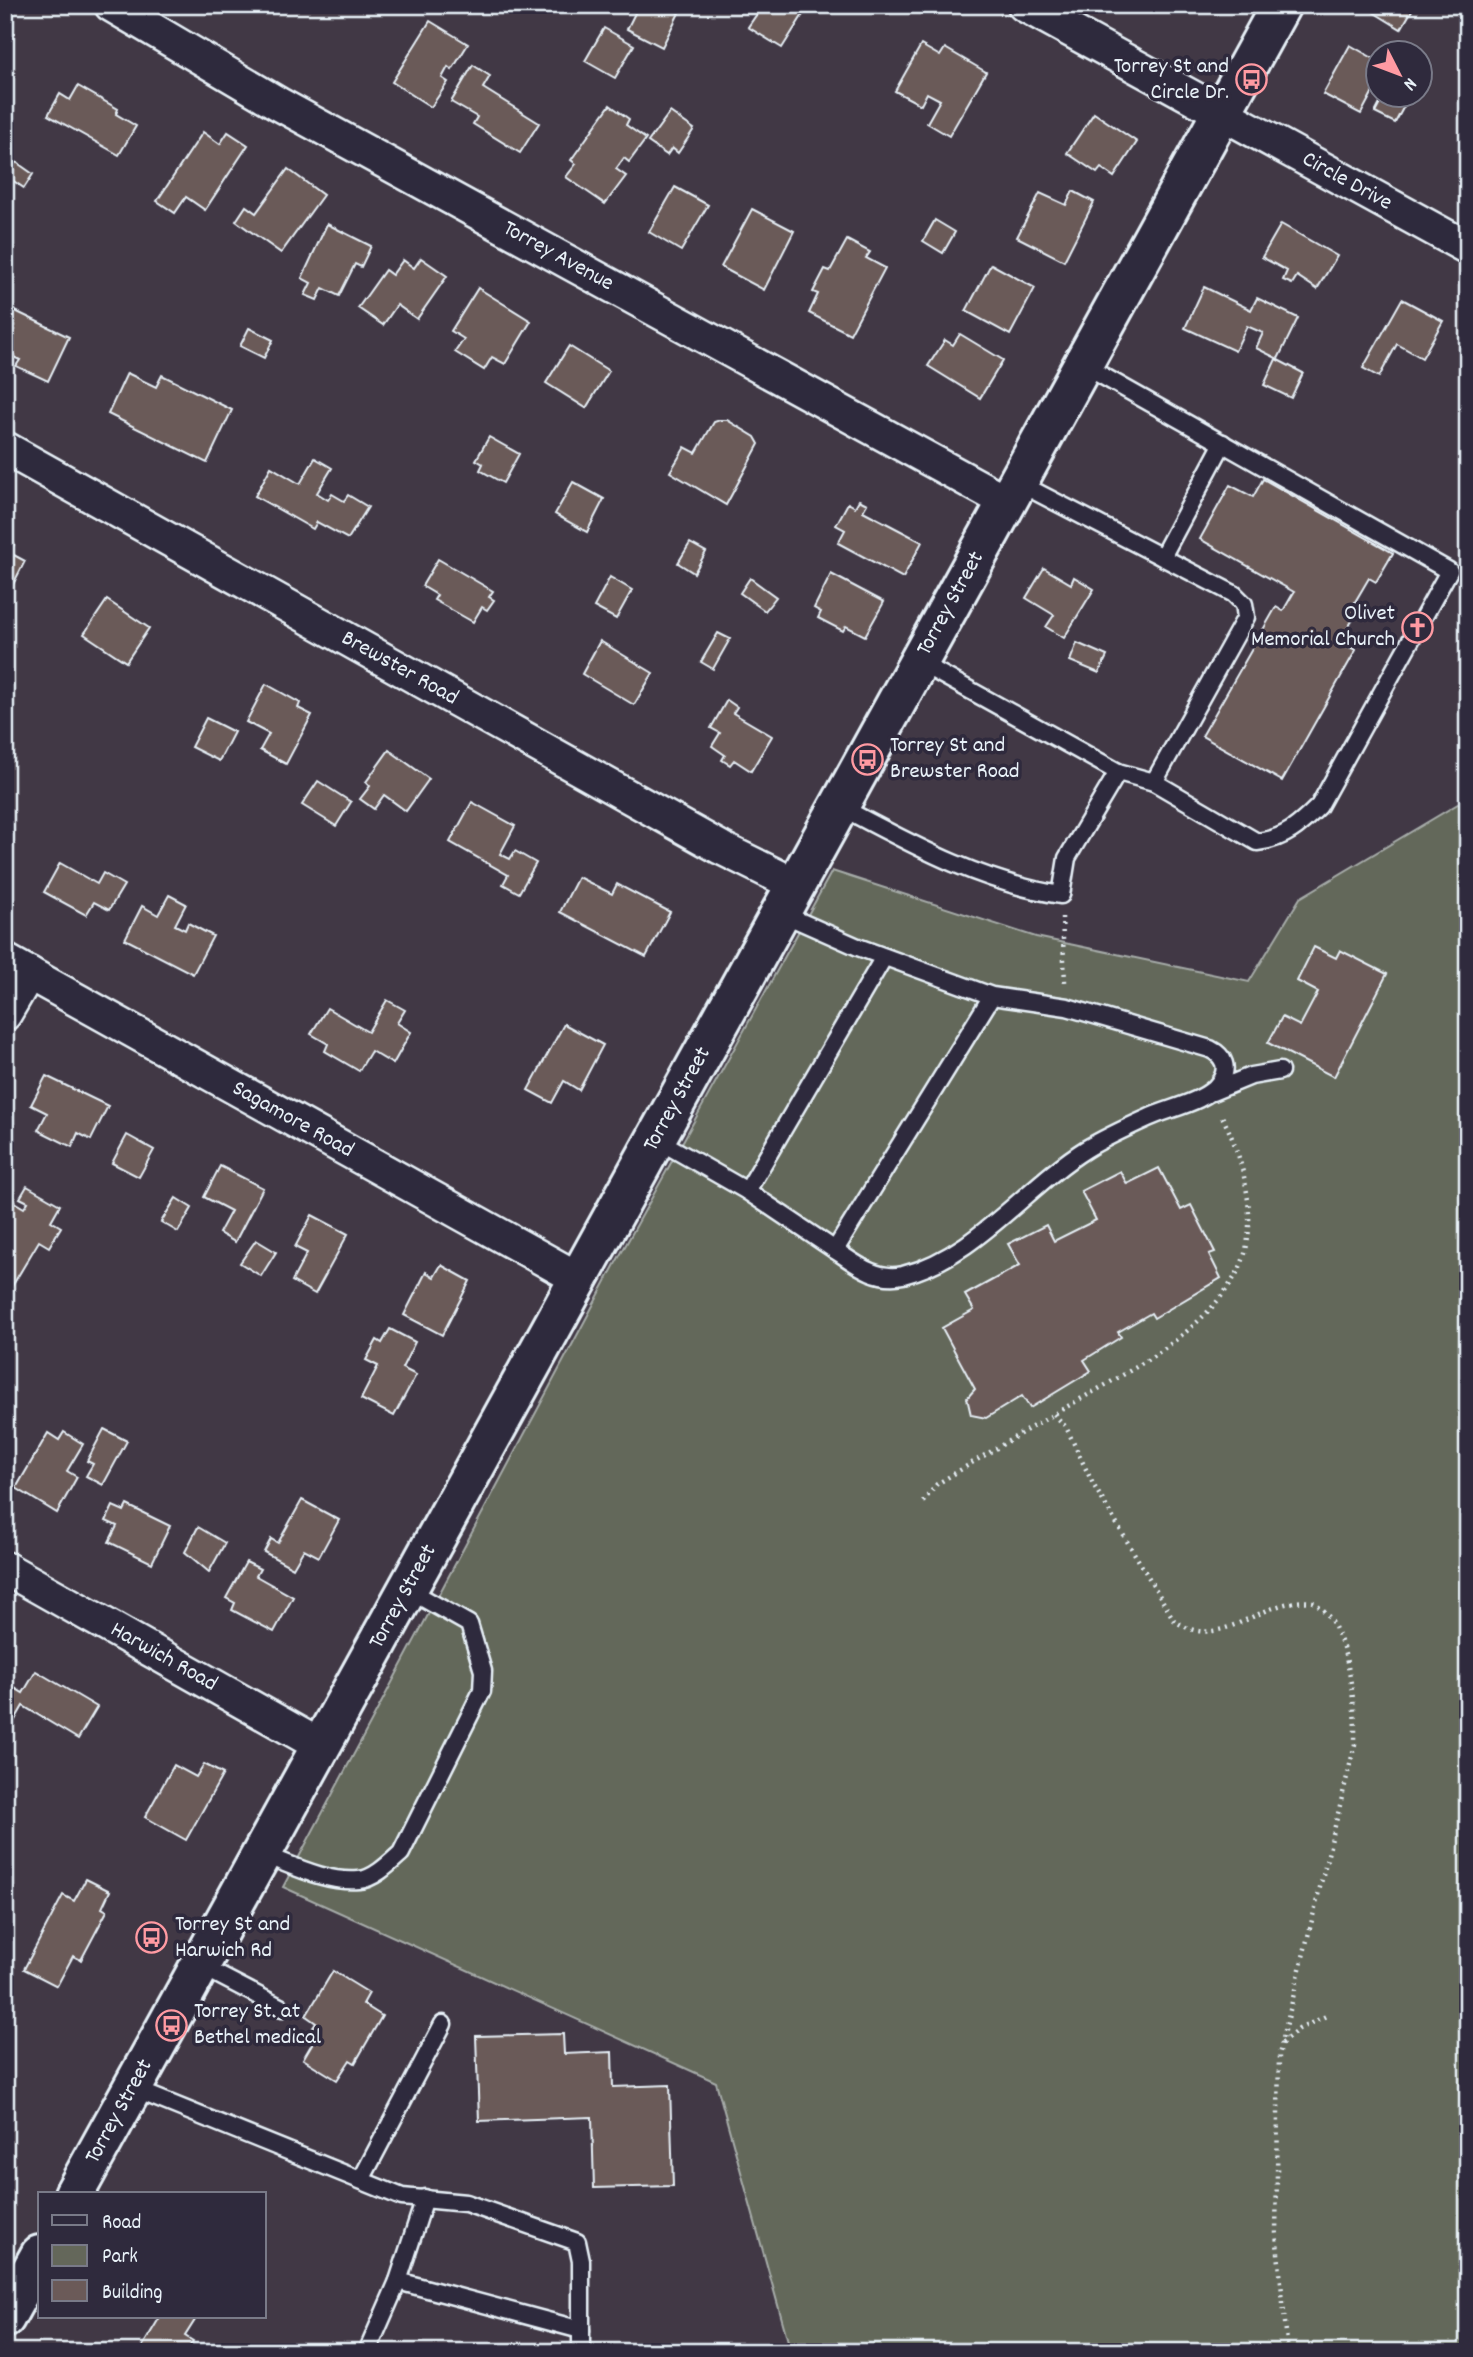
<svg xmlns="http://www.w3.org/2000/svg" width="1473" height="2357" font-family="Dekko,sans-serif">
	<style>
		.green { fill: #64675a; stroke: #a6aca9; stroke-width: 2 }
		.building { fill: #6b5a58; stroke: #e8f1f8; stroke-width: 2 }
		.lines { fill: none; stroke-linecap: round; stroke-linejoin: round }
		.service-casing { stroke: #e8f1f8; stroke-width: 21 }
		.minor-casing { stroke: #e8f1f8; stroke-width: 37 }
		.secondary-casing { stroke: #e8f1f8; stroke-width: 44 }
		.path { stroke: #e8f1f8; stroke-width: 4.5; stroke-dasharray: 2 5; stroke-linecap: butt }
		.service { stroke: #2f2a3d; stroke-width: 16 }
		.minor { stroke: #2f2a3d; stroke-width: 32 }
		.secondary { stroke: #2f2a3d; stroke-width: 38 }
		.labels { text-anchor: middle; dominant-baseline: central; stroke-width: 7; stroke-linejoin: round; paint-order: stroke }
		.poi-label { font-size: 23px; fill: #e8f1f8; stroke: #2f2a3d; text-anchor: start }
		.street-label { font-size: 23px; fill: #e8f1f8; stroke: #2f2a3d }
	</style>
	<rect width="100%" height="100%" fill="#413845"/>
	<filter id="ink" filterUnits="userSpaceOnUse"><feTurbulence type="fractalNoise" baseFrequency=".0143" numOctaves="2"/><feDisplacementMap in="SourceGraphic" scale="14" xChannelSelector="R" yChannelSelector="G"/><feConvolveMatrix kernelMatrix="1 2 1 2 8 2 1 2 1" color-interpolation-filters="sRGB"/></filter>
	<g filter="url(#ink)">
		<!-- green -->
		<polygon class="green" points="1468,798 1468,2352 791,2352 716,2082 283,1887 613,1268 832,871 1036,937 1249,982 1300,898"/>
		<!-- building -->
		<g class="building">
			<polygon points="5,5 18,5 8,22 5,21"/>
			<polygon points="639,5 664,5 679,13 662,47 627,29"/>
			<polygon points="757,5 809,5 782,48 748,27 761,8"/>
			<polygon points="1377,5 1415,5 1401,29 1373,12"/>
			<polygon points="430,21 468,44 452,70 448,67 442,78 448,82 431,107 392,82"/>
			<polygon points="604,28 634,45 615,78 585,61"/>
			<polygon points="921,45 940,56 945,48 986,72 949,136 927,123 940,100 927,93 921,105 895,91"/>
			<polygon points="1350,45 1378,61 1378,82 1361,114 1323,94"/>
			<polygon points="473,65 490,76 483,88 539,123 520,153 473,124 477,117 451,102"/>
			<polygon points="78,86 118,109 116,114 136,126 119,155 48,115 60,94 70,100"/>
			<polygon points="1385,94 1409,97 1395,123 1375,113"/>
			<polygon points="610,105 629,119 626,125 646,139 629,162 624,158 616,169 626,176 605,204 566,177 576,164 571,160"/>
			<polygon points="670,112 694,129 678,153 672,148 667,155 648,142"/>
			<polygon points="1094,113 1137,142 1114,177 1101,168 1097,173 1067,153"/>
			<polygon points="203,132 220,144 228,132 248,145 205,210 186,197 175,213 157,201"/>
			<polygon points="16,162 33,174 24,188 6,176"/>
			<polygon points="288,169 323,195 281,253 236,221 246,206 256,213"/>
			<polygon points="675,187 708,205 681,251 649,232"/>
			<polygon points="1073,191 1094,202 1064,261 1017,237 1040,193 1066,205"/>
			<polygon points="752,209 794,231 764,290 721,267"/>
			<polygon points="935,220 955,232 943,253 923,241"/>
			<polygon points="327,224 371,246 361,267 355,264 339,296 323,288 317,300 305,295 311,283 302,278"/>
			<polygon points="1281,224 1337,256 1317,289 1297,276 1292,284 1283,280 1287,271 1262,257"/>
			<polygon points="847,240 870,252 866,258 885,268 850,334 809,313 818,294 813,292 825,269 830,271"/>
			<polygon points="421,258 447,276 417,319 397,305 383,325 358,308 385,270 392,275 403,260 414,268"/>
			<polygon points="991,264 1035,288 1010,335 966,311"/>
			<polygon points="1204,287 1251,310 1257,298 1298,318 1278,359 1256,348 1263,333 1247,326 1235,351 1185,328"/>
			<polygon points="478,288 531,321 505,364 492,357 484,370 455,352 464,339 451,331"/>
			<polygon points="1402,299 1443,321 1422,358 1397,344 1379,377 1363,368"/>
			<polygon points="5,306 69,337 48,381 16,366 20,360 5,353"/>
			<polygon points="249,328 273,340 264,358 240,346"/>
			<polygon points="960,334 1003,360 980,398 928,366 945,340 953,345"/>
			<polygon points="569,346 609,371 586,408 546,383"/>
			<polygon points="1276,359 1303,373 1291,398 1264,385"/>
			<polygon points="127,373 156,387 162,375 232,410 207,463 108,414"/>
			<polygon points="720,420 727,420 755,437 759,444 726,505 670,472 685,447 696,453 714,422"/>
			<polygon points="489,437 519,454 503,483 480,470 483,464 476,460"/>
			<polygon points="315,458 332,468 317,493 328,500 332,494 344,501 348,495 368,507 348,539 317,522 313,529 255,496 271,467 300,484"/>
			<polygon points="1263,479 1393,553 1376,582 1369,578 1352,607 1358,611 1346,631 1355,636 1349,647 1356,650 1282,781 1202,736 1276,607 1283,611 1294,592 1200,539 1230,485 1253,497"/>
			<polygon points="573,482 604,499 587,532 555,514"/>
			<polygon points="859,500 867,504 863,511 922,542 903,578 838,543 845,530 836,525 848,503 855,507"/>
			<polygon points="5,539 14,544 10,553 25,561 5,600"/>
			<polygon points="690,543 706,552 694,573 678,563"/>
			<polygon points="438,559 493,591 489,597 494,600 487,610 482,607 473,622 434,600 437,595 422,586"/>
			<polygon points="1044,568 1071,584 1074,577 1094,589 1064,638 1046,627 1054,615 1026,598"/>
			<polygon points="831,574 884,602 865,636 846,626 843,631 818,618 821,612 814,608"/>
			<polygon points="610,577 632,590 616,619 594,607"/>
			<polygon points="750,578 776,597 765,611 740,593"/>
			<polygon points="107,600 149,628 126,662 84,634"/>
			<polygon points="718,633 730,639 713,669 701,662"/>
			<polygon points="600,641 653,673 634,705 582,674"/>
			<polygon points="1077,643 1107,656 1099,673 1070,661"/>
			<polygon points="266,684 300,703 298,708 312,715 286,764 260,750 269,734 246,722"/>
			<polygon points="727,700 737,707 733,713 772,736 751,771 734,760 730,765 722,760 725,755 712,746 720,733 711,728"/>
			<polygon points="206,718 234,732 219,761 191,747"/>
			<polygon points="389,750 429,779 406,811 384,795 374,809 360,799 370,786 366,782"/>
			<polygon points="318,781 351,802 336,826 302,805"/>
			<polygon points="472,802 515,826 500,854 510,859 515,851 536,863 519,893 503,884 508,875 450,842"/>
			<polygon points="60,863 97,884 103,873 124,885 109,910 94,902 86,915 44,892"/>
			<polygon points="578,877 612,894 617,884 670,912 646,957 560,912"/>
			<polygon points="169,895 186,904 175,925 185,930 188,923 213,936 193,974 125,939 142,906 158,915"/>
			<polygon points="1314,947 1336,958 1340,950 1387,974 1334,1077 1268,1043 1282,1017 1300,1026 1318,992 1297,981"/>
			<polygon points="387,1000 405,1010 397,1023 411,1032 393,1064 371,1051 359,1071 325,1051 328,1044 311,1034 327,1008 368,1032"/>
			<polygon points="564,1024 603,1045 579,1090 564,1081 552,1103 528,1090"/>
			<polygon points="46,1076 108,1106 91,1140 78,1133 72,1147 38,1130 47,1113 31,1105"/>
			<polygon points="127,1135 154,1150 139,1177 112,1163"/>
			<polygon points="220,1166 263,1188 235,1242 219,1233 231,1211 204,1197"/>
			<polygon points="1159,1168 1181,1210 1191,1205 1215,1252 1209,1254 1221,1278 1154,1318 1151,1313 1118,1332 1121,1337 1084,1360 1091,1371 1030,1408 1022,1396 986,1418 971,1415 967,1398 975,1389 942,1328 974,1310 965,1295 1020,1265 1008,1244 1046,1225 1054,1241 1096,1220 1081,1191 1120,1171 1127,1184"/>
			<polygon points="27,1186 60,1205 51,1221 61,1227 49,1247 39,1241 8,1293 5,1292 5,1204 9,1199 24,1208 28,1202 20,1198"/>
			<polygon points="176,1198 192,1208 178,1232 161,1222"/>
			<polygon points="312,1215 348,1234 315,1294 292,1281 307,1253 295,1247"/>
			<polygon points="256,1240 276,1252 261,1276 240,1263"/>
			<polygon points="441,1265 470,1281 442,1335 404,1315 426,1272 434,1277"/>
			<polygon points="390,1329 415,1342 402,1368 416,1375 394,1416 361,1399 378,1366 366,1360 377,1340 382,1343"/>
			<polygon points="104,1429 127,1441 103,1485 86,1476 93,1464 87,1461"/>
			<polygon points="64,1432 83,1444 67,1471 77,1477 57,1513 16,1488 48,1433 59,1440"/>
			<polygon points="302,1500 339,1520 319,1557 304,1549 293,1568 264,1552 271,1539 278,1543"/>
			<polygon points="127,1505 170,1526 152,1563 109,1542 117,1526 106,1521 113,1506 124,1511"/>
			<polygon points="198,1527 225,1543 209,1572 185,1552"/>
			<polygon points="246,1562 260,1569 256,1576 293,1597 274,1632 232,1610 235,1603 226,1598"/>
			<polygon points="36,1671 97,1707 78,1739 23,1706 15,1720 5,1715 8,1684 23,1693"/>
			<polygon points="204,1764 223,1774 186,1840 145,1817 174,1765 196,1777"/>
			<polygon points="86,1879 110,1891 102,1908 107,1911 81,1960 73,1956 57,1986 24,1969 63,1895 74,1901"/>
			<polygon points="333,1971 369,1993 363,2004 382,2016 355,2063 350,2060 337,2080 303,2059 313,2042 306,2038 316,2023 306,2016"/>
			<polygon points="563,2034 564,2054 612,2052 613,2087 670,2085 673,2186 594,2188 592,2117 479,2121 476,2036"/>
			<polygon points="160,2317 197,2317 185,2336 193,2341 186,2352 139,2352"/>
		</g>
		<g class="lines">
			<defs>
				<g id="service">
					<polyline points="1019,483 1162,557"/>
					<path d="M919,662L1118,772L1154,782L1257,842C1285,839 1300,825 1319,806L1449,571L1085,366"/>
					<polyline points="1154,782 1246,617 1244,604 1234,594 1162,557 1223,443"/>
					<path d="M841,807C911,844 981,883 1061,895L1067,858L1118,772"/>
					<path d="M781,913L858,947L992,996L835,1250C856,1264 876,1281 903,1275C975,1257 1025,1187 1086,1149C1106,1137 1128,1127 1148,1118C1169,1108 1206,1102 1219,1083C1230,1068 1224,1056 1210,1049L1067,1007L992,996"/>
					<polyline points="1212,1092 1251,1076 1280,1071"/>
					<polyline points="656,1139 747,1191 835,1250"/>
					<polyline points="747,1191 884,957"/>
					<path d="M262,1854C292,1865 326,1883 359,1880C374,1879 390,1863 401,1853L482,1691L483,1671L469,1624L407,1589"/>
					<polyline points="201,1966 282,2008"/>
					<polyline points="132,2088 402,2197 466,2203 577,2242 581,2261 581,2352"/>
					<polyline points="362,2178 443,2024"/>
					<polyline points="398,2281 581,2330"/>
					<polyline points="367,2352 398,2281 425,2198"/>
				</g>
				<g id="minor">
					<path id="s1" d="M111,5L279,104L1009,503"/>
					<path id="s2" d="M1024,5L1468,248"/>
					<path id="s3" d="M5,448L721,848L796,885"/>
					<path id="s4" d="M5,960L579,1279"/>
					<polyline points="5,1014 29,973"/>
					<path id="s5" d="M5,1568L321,1746"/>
				</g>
				<g id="secondary">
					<path id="s6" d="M74,2194L1281,5"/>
					<polyline points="5,2318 40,2255"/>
				</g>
			</defs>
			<!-- service casing -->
			<use href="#service" class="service-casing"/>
			<!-- minor casing -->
			<use href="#minor" class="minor-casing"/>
			<!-- secondary casing -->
			<use href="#secondary" class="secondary-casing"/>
			<!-- path -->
			<g class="path">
				<polyline points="1062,917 1065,982"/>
				<path d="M1054,1414L1066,1427L1093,1484L1174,1620C1221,1656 1261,1595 1313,1602C1349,1621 1356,1707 1355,1744L1279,2055L1276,2233L1288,2352"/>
				<path d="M923,1502L937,1484C977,1460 1016,1436 1056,1413C1119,1376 1201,1339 1238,1271C1262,1227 1243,1153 1220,1113"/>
				<polyline points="1282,2043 1299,2029 1326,2016"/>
			</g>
			<!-- service -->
			<use href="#service" class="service"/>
			<!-- minor -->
			<use href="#minor" class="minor"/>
			<!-- secondary -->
			<use href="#secondary" class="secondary"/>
		</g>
	</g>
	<!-- icons -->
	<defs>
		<symbol id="bus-ring" viewBox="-11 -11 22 22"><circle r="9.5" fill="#2f2a3d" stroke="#ff9aa2" stroke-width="1.5"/><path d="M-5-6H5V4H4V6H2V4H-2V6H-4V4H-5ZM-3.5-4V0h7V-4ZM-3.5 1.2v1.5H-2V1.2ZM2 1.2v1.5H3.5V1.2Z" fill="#ff9aa2"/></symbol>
		<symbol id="church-ring" viewBox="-11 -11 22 22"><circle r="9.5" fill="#2f2a3d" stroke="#ff9aa2" stroke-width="1.5"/><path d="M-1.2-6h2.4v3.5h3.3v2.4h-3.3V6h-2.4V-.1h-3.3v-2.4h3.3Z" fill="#ff9aa2"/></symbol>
	</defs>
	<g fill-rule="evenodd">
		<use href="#bus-ring" x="1234" y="62" width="35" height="35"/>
		<use href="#church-ring" x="1400" y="610" width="35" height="35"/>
		<use href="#bus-ring" x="850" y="742" width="35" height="35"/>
		<use href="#bus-ring" x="134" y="1920" width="35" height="35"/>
		<use href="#bus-ring" x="154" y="2008" width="35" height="35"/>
	</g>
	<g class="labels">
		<!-- poi labels -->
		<g class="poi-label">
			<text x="1229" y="67" text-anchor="end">Torrey St and<tspan x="1229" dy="26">Circle Dr.</tspan></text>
			<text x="1395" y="614" text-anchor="end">Olivet<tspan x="1395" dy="26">Memorial Church</tspan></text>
			<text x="890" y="746">Torrey St and<tspan x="890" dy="26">Brewster Road</tspan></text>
			<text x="175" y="1925">Torrey St and<tspan x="175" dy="26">Harwich Rd</tspan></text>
			<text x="194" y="2012">Torrey St. at<tspan x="194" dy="26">Bethel medical</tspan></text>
		</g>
		<!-- street labels -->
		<g class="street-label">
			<text stroke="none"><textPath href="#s2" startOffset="368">Circle Drive</textPath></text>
			<text stroke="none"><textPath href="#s1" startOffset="513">Torrey Avenue</textPath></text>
			<text stroke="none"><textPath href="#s6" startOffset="1816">Torrey Street</textPath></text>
			<text stroke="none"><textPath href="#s3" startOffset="452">Brewster Road</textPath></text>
			<text stroke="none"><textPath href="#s6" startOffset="1250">Torrey Street</textPath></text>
			<text stroke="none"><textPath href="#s4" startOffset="329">Sagamore Road</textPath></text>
			<text stroke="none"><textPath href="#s6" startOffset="682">Torrey Street</textPath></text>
			<text stroke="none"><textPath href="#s5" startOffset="182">Harwich Road</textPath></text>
			<text stroke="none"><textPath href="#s6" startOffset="94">Torrey Street</textPath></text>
		</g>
	</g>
	<!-- margin -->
	<rect width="1473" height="2357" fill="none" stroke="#2f2a3d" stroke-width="28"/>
	<rect x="14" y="14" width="1445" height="2329" fill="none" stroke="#e8f1f8" stroke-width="2.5" filter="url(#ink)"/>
	<!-- legend -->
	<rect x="38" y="2192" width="228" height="126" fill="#2f2a3d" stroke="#797a88" stroke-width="2"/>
	<rect x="52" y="2215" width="35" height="10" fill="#2f2a3d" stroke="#797a88" stroke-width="2"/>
	<text x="102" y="2228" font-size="21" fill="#e8f1f8">Road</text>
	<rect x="52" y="2245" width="35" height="21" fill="#64675a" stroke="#797a88" stroke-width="2"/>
	<text x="102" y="2262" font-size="21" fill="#e8f1f8">Park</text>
	<rect x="52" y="2280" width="35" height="21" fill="#6b5a58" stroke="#797a88" stroke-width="2"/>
	<text x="102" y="2298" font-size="21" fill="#e8f1f8">Building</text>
	<!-- north arrow -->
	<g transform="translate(1399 74) rotate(132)"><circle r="33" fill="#2f2a3d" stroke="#797a88" stroke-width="2"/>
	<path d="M0-5L12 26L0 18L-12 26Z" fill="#ff9aa2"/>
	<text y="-10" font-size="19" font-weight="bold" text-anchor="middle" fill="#e8f1f8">N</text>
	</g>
</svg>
